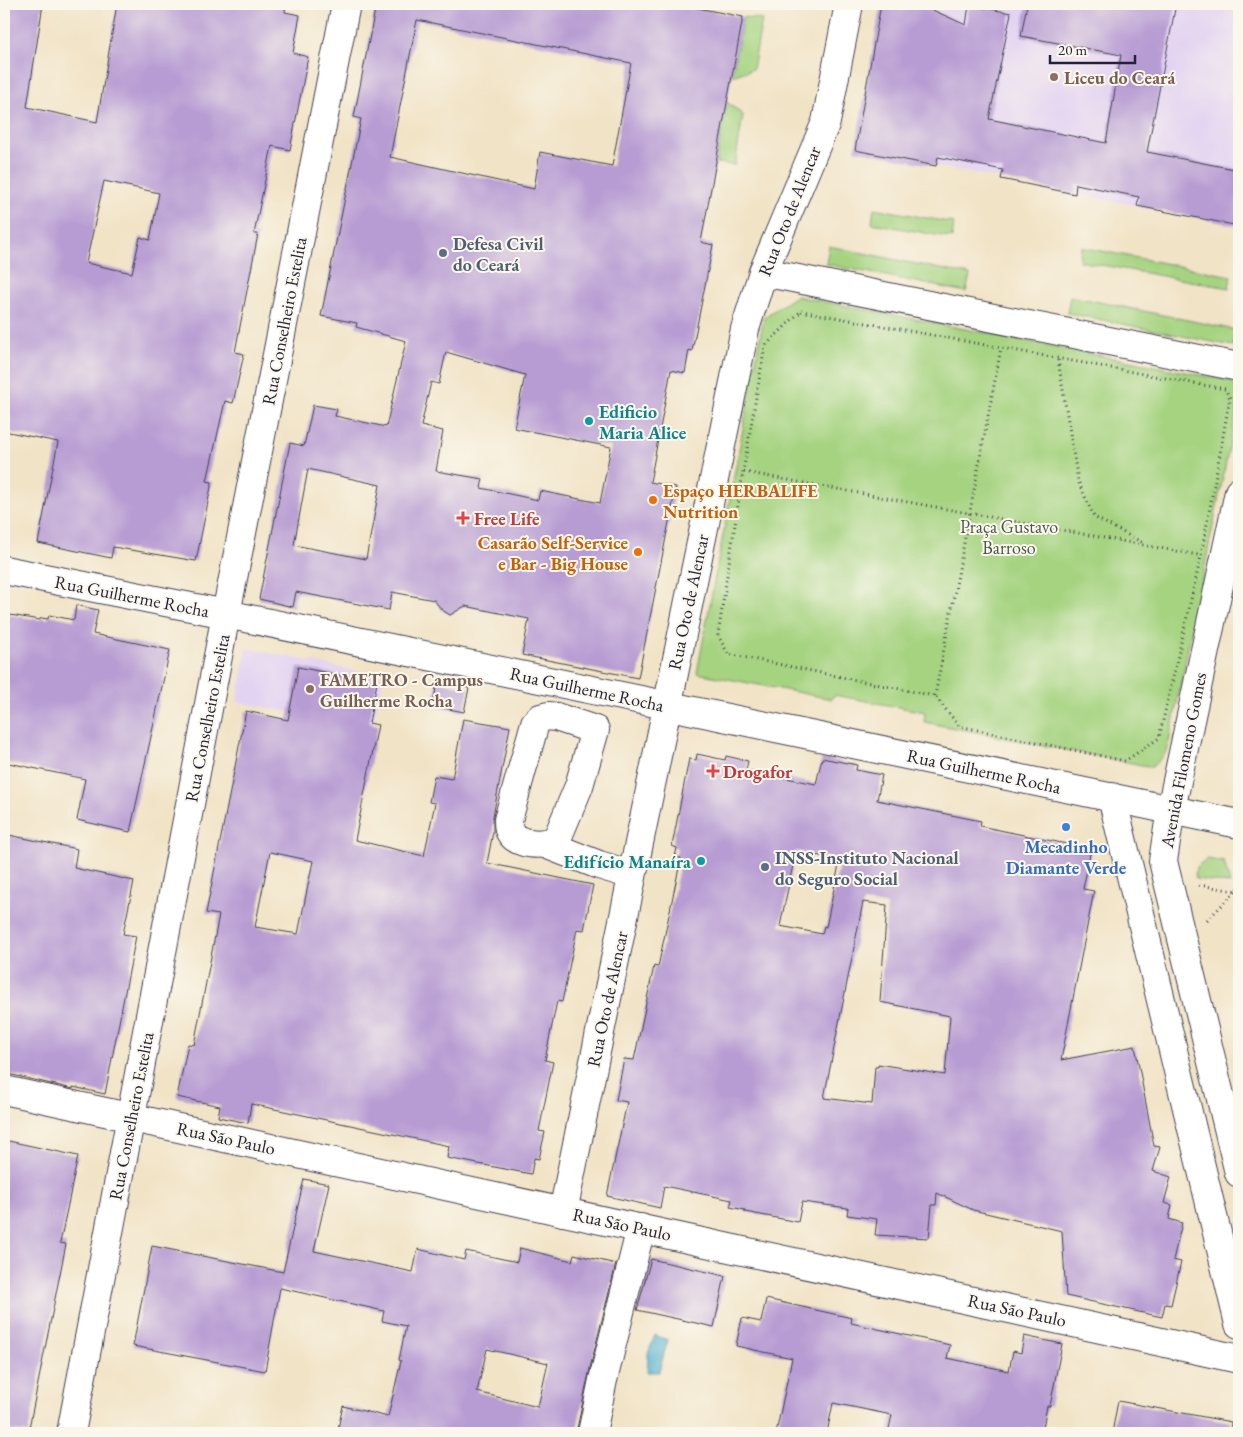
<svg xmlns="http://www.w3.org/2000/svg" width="1243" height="1437" font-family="'EB Garamond',serif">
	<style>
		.built { fill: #e3d3f2 }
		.green { fill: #a5d380; stroke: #647a5e }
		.water { fill: #4cadcb; stroke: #376883 }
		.building { fill: #b79cd3; fill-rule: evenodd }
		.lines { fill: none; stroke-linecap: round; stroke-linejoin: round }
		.minor-casing { stroke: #413f50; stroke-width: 30 }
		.major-casing { stroke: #413f50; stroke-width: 30 }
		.path { stroke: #413f50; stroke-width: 3; stroke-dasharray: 1 4; stroke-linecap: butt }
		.minor { stroke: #fff; stroke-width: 28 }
		.major { stroke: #fff; stroke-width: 28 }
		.education-dot { fill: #8d6e63; stroke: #fbf7ec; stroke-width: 2 }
		.service-dot { fill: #5c6f8a; stroke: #fbf7ec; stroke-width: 2 }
		.culture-dot { fill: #0f9aa8; stroke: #fbf7ec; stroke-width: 2 }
		.food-dot { fill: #e8710a; stroke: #fbf7ec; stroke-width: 2 }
		.health-dot { fill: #e0444e; stroke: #fbf7ec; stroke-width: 2 }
		.shop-dot { fill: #3f7fe0; stroke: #fbf7ec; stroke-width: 2 }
		.labels { text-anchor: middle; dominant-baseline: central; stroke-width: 4; stroke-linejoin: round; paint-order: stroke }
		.education-label { font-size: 18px; font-weight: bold; fill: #785e54; stroke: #fbf7ec; text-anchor: start }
		.street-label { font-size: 18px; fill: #22223b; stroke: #fbf7ec }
		.service-label { font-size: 18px; font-weight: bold; fill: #4e5e75; stroke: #fbf7ec; text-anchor: start }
		.culture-label { font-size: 18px; font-weight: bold; fill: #0d838f; stroke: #fbf7ec; text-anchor: start }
		.food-label { font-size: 18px; font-weight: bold; fill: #c56008; stroke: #fbf7ec; text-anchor: start }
		.health-label { font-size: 18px; font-weight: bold; fill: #be3a42; stroke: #fbf7ec; text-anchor: start }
		.park-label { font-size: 18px; fill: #495750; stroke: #fbf7ec }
		.shop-label { font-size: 18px; font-weight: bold; fill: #366cbe; stroke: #fbf7ec }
	</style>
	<rect width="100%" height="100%" fill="#fbf7ec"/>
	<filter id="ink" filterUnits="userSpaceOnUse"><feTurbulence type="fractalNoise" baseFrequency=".02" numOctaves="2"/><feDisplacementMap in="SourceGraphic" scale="10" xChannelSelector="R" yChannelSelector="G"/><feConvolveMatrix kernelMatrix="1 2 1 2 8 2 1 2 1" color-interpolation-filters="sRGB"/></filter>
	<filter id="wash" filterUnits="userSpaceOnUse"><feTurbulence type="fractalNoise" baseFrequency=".0096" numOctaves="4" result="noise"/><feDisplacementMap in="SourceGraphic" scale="20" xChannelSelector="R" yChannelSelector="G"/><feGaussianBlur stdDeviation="1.12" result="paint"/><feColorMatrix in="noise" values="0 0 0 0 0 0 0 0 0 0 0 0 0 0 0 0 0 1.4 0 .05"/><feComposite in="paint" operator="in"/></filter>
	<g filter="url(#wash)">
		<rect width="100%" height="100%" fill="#f1e3c6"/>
		<!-- built -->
		<g class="built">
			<polygon points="881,4 1239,4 1239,226 855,150"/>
			<polygon points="247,648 384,677 372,727 237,702"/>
		</g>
		<!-- green -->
		<g class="green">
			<polygon points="743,17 762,20 753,69 732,76"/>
			<polygon points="727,102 743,115 735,165 716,163"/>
			<polygon points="874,208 954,223 952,238 872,223"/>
			<polygon points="829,246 970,275 966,292 826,264"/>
			<polygon points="1081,247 1231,276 1229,288 1079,261"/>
			<polygon points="796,296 1231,381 1239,392 1239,398 1167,752 1152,767 924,722 925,712 834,695 832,699 697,673 764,317"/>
			<polygon points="1070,296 1236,330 1233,346 1067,313"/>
			<path d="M1207,859L1224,862L1230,884L1196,879C1193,868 1198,865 1207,859Z"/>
		</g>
		<!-- water -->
		<polygon class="water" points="655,1335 668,1340 659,1372 647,1372 648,1353"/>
		<g id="blocks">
			<!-- building -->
			<g class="building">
				<path d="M4,4H43L27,107L97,122L117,4H161L187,9L188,4H286L285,12L300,15L293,53L308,57L290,150L272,146L254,234H258L235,352L244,354L233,403L225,401L207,481L212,482L196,561L113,547L111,558L38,543L58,442L4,431ZM104,181L159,193L150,240L140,237L132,273L86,263Z"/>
				<path d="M376,4H678L743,17L701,242L713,245L692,351L689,350L685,373L671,370L650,482L676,487L638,678L522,655L529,619L465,606L450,615L442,610L434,600L392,592L389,610L296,592L293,607L259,599L290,443L304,446L313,405L337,409L335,416L386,427L406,341L356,327L357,323L321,316L361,119L354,117ZM417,20L631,63L612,166L540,152L534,189L390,157ZM446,352L525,375L514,428L611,447L600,503L540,491L538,500L481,488L483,479L436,471L443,431L421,426L431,382L439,384ZM308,469L380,485L366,559L294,545Z"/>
				<polygon points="881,4 919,4 966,25 969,5 1011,13 989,119 1106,143 1121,55 1021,36 1027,4 1176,4 1147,152 1239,170 1239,226 1137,206 1139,197 1076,184 1075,194 1001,179 1003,170 938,157 936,166 855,150"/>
				<polygon points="76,605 98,610 93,634 170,650 130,832 77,820 85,779 4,762 4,614 40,620 41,618 48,619 49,615 74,620"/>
				<path d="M298,667L377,683L369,723L378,725L355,840L424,856L435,803L429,802L434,776L452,779L463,719L499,725L510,727L493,816V832L487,863L593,885L584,930L577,929L562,1002L557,1001L545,1060L553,1062L539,1131L545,1132L539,1159L534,1158L531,1174L447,1158L449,1146L251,1104L248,1123L218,1117L220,1106L177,1097L188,1044L194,1045L219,915L206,913L246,711L288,720ZM270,852L313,861L298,934L255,927Z"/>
				<polygon points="437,681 469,688 464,712 433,706"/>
				<path d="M697,754L725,760L726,756L748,761L746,770L816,784L822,758L857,765L856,770L882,775L877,800L981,821L980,826L1091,849L1083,889L1094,891L1061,1060L1135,1046L1154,1146L1160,1147L1153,1171L1171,1177L1164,1203L1172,1205L1169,1219L1182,1223L1173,1260L1181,1262L1171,1305L1165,1304L1162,1317L1066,1296L1062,1231L973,1210L937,1193L936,1205H932L929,1238L875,1235L877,1219L847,1215L848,1208L802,1202L798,1222L745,1212V1210L730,1207L732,1200L664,1186L660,1208L607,1196L627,1102L616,1100L624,1059L634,1060L654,966L658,967L681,858L675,857L677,848L672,846L689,759L696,760ZM796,851L840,860L826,927L824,926L822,934L780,926ZM863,902L887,905L880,1002L950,1016L945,1075L878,1064V1067H875L872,1104L824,1098Z"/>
				<polygon points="4,834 77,849 74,868 134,881 123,934 136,936 105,1094 73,1087 73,1089 4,1073"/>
				<polygon points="4,1140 78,1156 60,1243 66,1244 28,1433 4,1430"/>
				<path d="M304,1179L329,1184L314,1251L413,1272L418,1249L464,1260L466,1251L517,1262L520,1248L572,1261L574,1254L616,1264L591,1364L576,1433H337L343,1406L388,1417L401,1361L399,1360L406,1326L382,1321L384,1311L280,1288L265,1371L133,1346L152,1246L283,1272ZM487,1349L548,1363L538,1407L477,1392Z"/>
				<polygon points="651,1259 725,1276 714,1327 637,1310"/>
				<polygon points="766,1299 852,1318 851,1323 950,1345 947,1358 1009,1371 1013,1351 1021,1353 1024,1336 1062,1344 1050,1406 1047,1406 1042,1433 888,1433 892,1415 833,1403 827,1433 776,1433 792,1358 736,1346 742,1318 761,1322"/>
				<polygon points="1118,1401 1231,1422 1230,1433 1112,1433"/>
			</g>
		</g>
	</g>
	<g filter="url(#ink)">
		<use href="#blocks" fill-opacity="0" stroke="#413f50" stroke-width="1"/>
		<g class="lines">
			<defs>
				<g id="minor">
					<polyline points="763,272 1239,367"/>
					<polyline points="1239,492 1171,809 1163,861 1239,1173"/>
					<polyline points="4,570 226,614 1239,824"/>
					<path d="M548,716L556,717L595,730L579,786L559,834L555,841C542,845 518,846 510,832C508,829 508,823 508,820L535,723L540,718Z"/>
					<polyline points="1112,797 1239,1324"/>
					<polyline points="545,844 599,865 632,875"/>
					<polyline points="563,1212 745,329 763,272 826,122 849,4"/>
					<polyline points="71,1433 226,614 346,4"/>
					<polyline points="592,1433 603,1380 641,1228"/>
				</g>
				<polyline id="major" points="4,1090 1239,1359"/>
			</defs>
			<!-- minor casing -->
			<use href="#minor" class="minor-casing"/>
			<!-- major casing -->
			<use href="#major" class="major-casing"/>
			<!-- path -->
			<g class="path">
				<polygon points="801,311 1225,389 1230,398 1201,556 1159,738 1125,761 959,726 935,696 728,654 718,635 743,472 765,346"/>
				<polyline points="1058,360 1078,481 1094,517 1145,544"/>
				<polyline points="744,472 1198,555"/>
				<polyline points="935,696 1001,348"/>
				<polyline points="1199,885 1236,891 1239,888"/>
				<polyline points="1207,920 1236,891"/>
			</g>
			<!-- minor -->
			<use href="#minor" class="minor"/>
			<!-- major -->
			<use href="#major" class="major"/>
		</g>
	</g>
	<!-- markers -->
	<g class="education-dot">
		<circle cx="1054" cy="77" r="5"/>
		<circle cx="310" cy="689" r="5"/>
	</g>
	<g class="service-dot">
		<circle cx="443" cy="253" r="5"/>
		<circle cx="765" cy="867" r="5"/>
	</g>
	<g class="culture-dot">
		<circle cx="589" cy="421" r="5"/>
		<circle cx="701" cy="861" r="5"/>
	</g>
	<g class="food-dot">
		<circle cx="653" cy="500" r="5"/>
		<circle cx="638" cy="552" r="5"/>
	</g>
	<g class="health-dot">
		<path d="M460.5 510.5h5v5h5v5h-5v5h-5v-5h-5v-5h5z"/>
		<path d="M710.5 763.5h5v5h5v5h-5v5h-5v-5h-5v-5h5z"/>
	</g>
	<circle class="shop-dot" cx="1066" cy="827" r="5"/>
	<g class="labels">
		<!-- education labels -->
		<g class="education-label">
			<text x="1064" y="77">Liceu do Ceará</text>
			<text x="320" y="679">FAMETRO - Campus<tspan x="320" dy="21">Guilherme Rocha</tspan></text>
		</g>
		<!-- street labels -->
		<g class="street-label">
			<text transform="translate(789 211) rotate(-68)">Rua Oto de Alencar</text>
			<text transform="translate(284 321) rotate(-79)">Rua Conselheiro Estelita</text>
			<text transform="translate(132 596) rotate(11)">Rua Guilherme Rocha</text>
			<text transform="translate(688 602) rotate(-78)">Rua Oto de Alencar</text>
			<text transform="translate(587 689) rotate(12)">Rua Guilherme Rocha</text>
			<text transform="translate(207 718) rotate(-79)">Rua Conselheiro Estelita</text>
			<text transform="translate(1183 760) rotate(-79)">Avenida Filomeno Gomes</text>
			<text transform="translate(984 771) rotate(12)">Rua Guilherme Rocha</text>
			<text transform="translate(607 999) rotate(-78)">Rua Oto de Alencar</text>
			<text transform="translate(131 1116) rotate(-79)">Rua Conselheiro Estelita</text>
			<text transform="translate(226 1138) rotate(12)">Rua São Paulo</text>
			<text transform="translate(622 1224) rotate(12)">Rua São Paulo</text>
			<text transform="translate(1017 1310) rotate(12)">Rua São Paulo</text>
		</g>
		<!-- service labels -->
		<g class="service-label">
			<text x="453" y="243">Defesa Civil<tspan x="453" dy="21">do Ceará</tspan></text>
			<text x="775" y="857">INSS-Instituto Nacional<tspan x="775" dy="21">do Seguro Social</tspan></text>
		</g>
		<!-- culture labels -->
		<g class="culture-label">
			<text x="599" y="411">Edificio<tspan x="599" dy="21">Maria Alice</tspan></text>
			<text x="691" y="861" text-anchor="end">Edifício Manaíra</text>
		</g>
		<!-- food labels -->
		<g class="food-label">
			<text x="663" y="490">Espaço HERBALIFE<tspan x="663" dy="21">Nutrition</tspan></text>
			<text x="628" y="542" text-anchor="end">Casarão Self-Service<tspan x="628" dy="21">e Bar - Big House</tspan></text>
		</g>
		<!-- health labels -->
		<g class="health-label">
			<text x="474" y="518">Free Life</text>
			<text x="723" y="771">Drogafor</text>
		</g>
		<!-- park labels -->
		<g class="park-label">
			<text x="1009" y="526">Praça Gustavo<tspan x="1009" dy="21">Barroso</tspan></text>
		</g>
		<!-- shop labels -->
		<g class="shop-label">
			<text x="1066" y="846">Mecadinho<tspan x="1066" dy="21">Diamante Verde</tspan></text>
		</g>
	</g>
	<!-- margin -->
	<rect width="1243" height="1437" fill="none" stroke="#fbf7ec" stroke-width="20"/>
	<!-- scale -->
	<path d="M1050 55v8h85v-8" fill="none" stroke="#22223b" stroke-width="2.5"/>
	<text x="1058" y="55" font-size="15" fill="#22223b" stroke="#fbf7ec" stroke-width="4" paint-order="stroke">20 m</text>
</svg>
